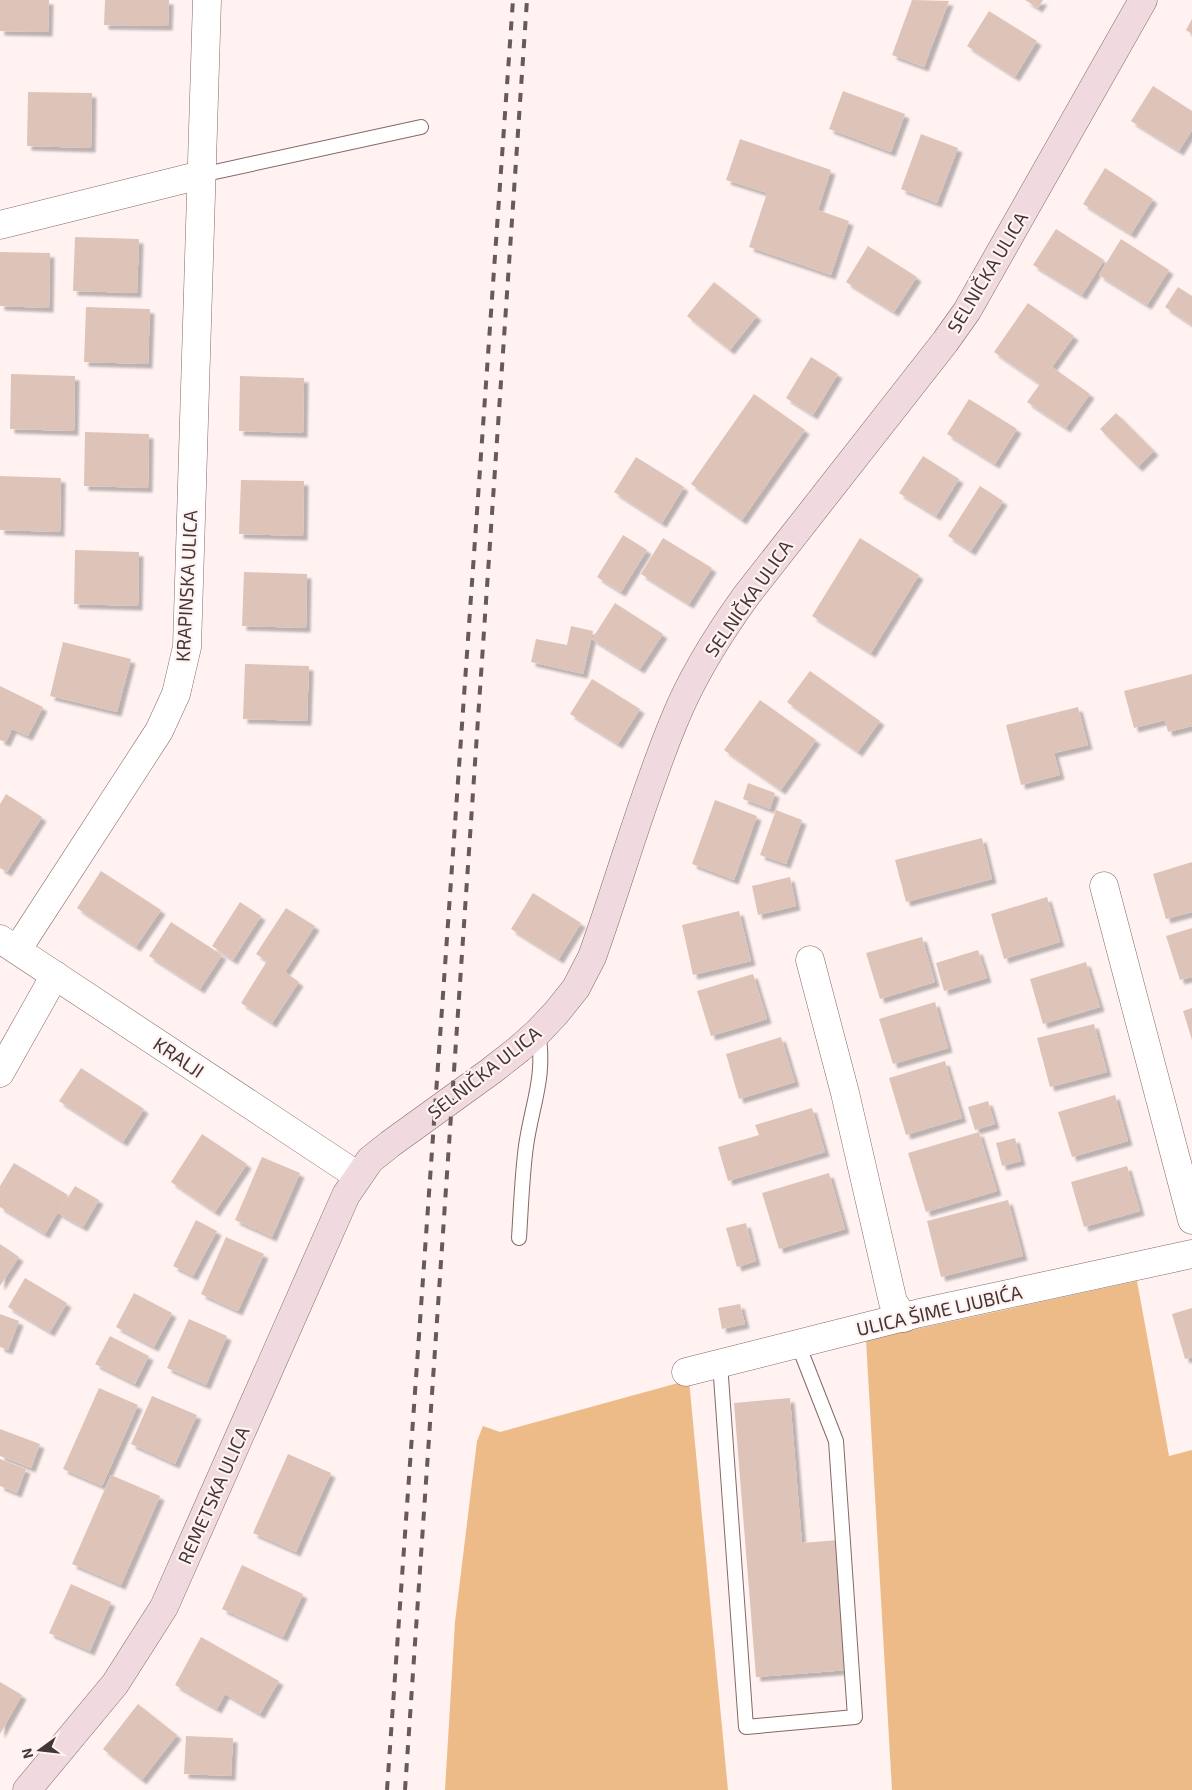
<svg xmlns="http://www.w3.org/2000/svg" width="1192" height="1790" font-family="'Exo 2',sans-serif">
	<style>
		.green { fill: #edbb88 }
		.building { fill: #dec4b8; filter: url(#shadow) }
		.lines { fill: none; stroke-linecap: round; stroke-linejoin: round }
		.lane-casing { stroke: #836966; stroke-width: 16 }
		.street-casing { stroke: #836966; stroke-width: 29 }
		.secondary-casing { stroke: #836966; stroke-width: 29 }
		.lane { stroke: #fff; stroke-width: 14 }
		.street { stroke: #fff; stroke-width: 28 }
		.secondary { stroke: #f0dadf; stroke-width: 28 }
		.rail { stroke: #675b5a; stroke-width: 4; stroke-dasharray: 9 9; stroke-linecap: butt }
		.labels { text-anchor: middle; dominant-baseline: central; stroke-width: 4.5; stroke-linejoin: round; paint-order: stroke }
		.street-label { font-size: 19px; fill: #433736; stroke: #fff2f1 }
	</style>
	<defs>
		<filter id="shadow"><feDropShadow dx="4.5" dy="4.5" stdDeviation="1" flood-color="#0004"/></filter>
	</defs>
	<rect width="100%" height="100%" fill="#fff2f1"/>
	<!-- green -->
	<g class="green">
		<polygon points="1137,1281 1169,1456 1192,1450 1192,1790 892,1790 866,1340"/>
		<polygon points="689,1380 728,1790 445,1790 455,1622 477,1441 483,1426 500,1432"/>
	</g>
	<!-- building -->
	<g class="building">
		<polygon points="0,0 49,0 48,32 0,31"/>
		<polygon points="105,0 169,0 168,26 104,25"/>
		<polygon points="912,0 949,1 924,67 892,55"/>
		<polygon points="1025,0 1043,0 1038,8"/>
		<polygon points="989,11 1037,41 1015,77 967,46"/>
		<polygon points="1192,19 1192,34 1186,30"/>
		<polygon points="1153,86 1192,111 1192,130 1179,151 1131,121"/>
		<polygon points="843,91 905,114 891,152 829,129"/>
		<polygon points="28,92 92,93 91,148 27,146"/>
		<polygon points="921,134 958,148 937,203 901,189"/>
		<polygon points="740,139 831,170 818,210 849,221 831,275 749,247 767,193 726,180"/>
		<polygon points="1105,168 1153,199 1131,234 1083,204"/>
		<polygon points="1056,229 1104,260 1082,295 1033,265"/>
		<polygon points="75,237 139,239 137,293 73,291"/>
		<polygon points="1121,239 1169,270 1147,305 1099,275"/>
		<polygon points="868,246 917,277 894,312 846,282"/>
		<polygon points="0,252 50,253 49,308 0,306"/>
		<polygon points="714,282 757,316 730,350 687,316"/>
		<polygon points="1178,287 1192,296 1192,325 1165,307"/>
		<polygon points="1028,303 1074,336 1052,367 1090,394 1066,428 1027,402 1040,384 994,352"/>
		<polygon points="86,307 150,309 148,364 84,362"/>
		<polygon points="811,357 838,374 813,415 786,398"/>
		<polygon points="11,374 75,376 74,431 10,429"/>
		<polygon points="240,376 304,378 303,433 239,431"/>
		<polygon points="754,394 805,430 742,520 691,484"/>
		<polygon points="969,399 1017,429 995,464 947,434"/>
		<polygon points="1116,413 1154,451 1138,467 1100,429"/>
		<polygon points="85,432 149,434 148,488 84,486"/>
		<polygon points="923,456 959,479 936,516 899,493"/>
		<polygon points="636,457 684,487 662,523 614,492"/>
		<polygon points="0,476 61,478 60,532 0,530"/>
		<polygon points="241,480 304,481 303,536 239,534"/>
		<polygon points="980,486 1003,501 971,551 948,536"/>
		<polygon points="623,535 647,550 621,592 597,577"/>
		<polygon points="663,538 712,568 689,604 641,574"/>
		<polygon points="860,538 919,575 871,653 812,616"/>
		<polygon points="75,550 139,552 138,606 74,604"/>
		<polygon points="244,572 307,574 306,628 242,626"/>
		<polygon points="615,603 663,634 640,669 592,639"/>
		<polygon points="571,626 593,631 583,674 531,662 536,639 567,645"/>
		<polygon points="63,642 131,659 117,712 50,696"/>
		<polygon points="245,664 309,666 307,721 243,719"/>
		<polygon points="810,671 880,721 858,752 787,702"/>
		<polygon points="1192,674 1192,726 1168,732 1165,720 1134,728 1124,691"/>
		<polygon points="592,679 640,709 618,744 570,714"/>
		<polygon points="0,686 43,707 28,736 12,729 6,742 0,740"/>
		<polygon points="760,700 816,740 781,790 724,750"/>
		<polygon points="1078,707 1088,745 1054,753 1060,775 1021,785 1006,725"/>
		<polygon points="748,783 775,793 770,809 743,799"/>
		<polygon points="6,794 42,817 7,872 0,868 0,804"/>
		<polygon points="715,800 757,816 734,880 692,864"/>
		<polygon points="776,810 802,820 786,864 760,855"/>
		<polygon points="982,838 992,879 906,902 895,860"/>
		<polygon points="1192,862 1192,912 1166,919 1153,874"/>
		<polygon points="101,871 161,910 136,947 77,908"/>
		<polygon points="790,877 796,906 758,915 752,886"/>
		<polygon points="533,893 581,923 559,959 511,929"/>
		<polygon points="1047,897 1060,942 1004,959 991,914"/>
		<polygon points="240,902 261,916 233,960 212,946"/>
		<polygon points="286,908 315,926 285,972 299,982 272,1023 241,1003 267,961 256,954"/>
		<polygon points="739,911 751,961 693,975 682,925"/>
		<polygon points="171,922 222,955 200,989 149,956"/>
		<polygon points="1192,928 1192,977 1180,980 1166,936"/>
		<polygon points="922,937 935,982 880,999 866,953"/>
		<polygon points="978,950 987,978 944,991 936,963"/>
		<polygon points="1086,962 1100,1007 1043,1024 1030,979"/>
		<polygon points="753,974 767,1019 711,1036 697,991"/>
		<polygon points="935,1002 948,1048 893,1064 879,1019"/>
		<polygon points="1192,1008 1192,1040 1183,1011"/>
		<polygon points="1094,1024 1107,1072 1050,1087 1037,1038"/>
		<polygon points="781,1037 795,1082 739,1099 726,1054"/>
		<polygon points="945,1061 962,1118 906,1135 889,1078"/>
		<polygon points="81,1068 144,1109 123,1142 59,1101"/>
		<polygon points="1115,1095 1128,1141 1072,1157 1058,1112"/>
		<polygon points="988,1101 995,1124 975,1130 968,1107"/>
		<polygon points="812,1108 825,1152 728,1181 718,1147 759,1135 755,1125"/>
		<polygon points="979,1132 997,1191 926,1212 908,1153"/>
		<polygon points="202,1134 247,1164 215,1212 171,1182"/>
		<polygon points="1015,1138 1021,1161 1002,1166 996,1143"/>
		<polygon points="262,1157 300,1173 272,1237 235,1220"/>
		<polygon points="14,1163 68,1195 45,1234 0,1207 0,1186"/>
		<polygon points="1127,1166 1140,1211 1084,1227 1071,1182"/>
		<polygon points="829,1173 845,1229 779,1249 762,1193"/>
		<polygon points="75,1186 99,1200 83,1227 58,1213"/>
		<polygon points="1008,1200 1023,1256 941,1277 927,1221"/>
		<polygon points="196,1220 217,1231 193,1276 173,1266"/>
		<polygon points="746,1223 756,1261 737,1267 726,1228"/>
		<polygon points="226,1237 264,1254 238,1311 201,1294"/>
		<polygon points="0,1244 19,1257 0,1286"/>
		<polygon points="25,1278 67,1303 50,1332 8,1307"/>
		<polygon points="134,1293 172,1313 154,1347 116,1327"/>
		<polygon points="740,1304 745,1324 722,1329 718,1308"/>
		<polygon points="1192,1308 1192,1357 1185,1359 1172,1314"/>
		<polygon points="0,1314 19,1321 8,1350 0,1347"/>
		<polygon points="189,1319 227,1336 206,1385 167,1368"/>
		<polygon points="110,1336 149,1356 135,1384 95,1364"/>
		<polygon points="99,1388 138,1405 102,1486 63,1469"/>
		<polygon points="152,1396 197,1415 175,1464 131,1444"/>
		<polygon points="790,1398 802,1543 838,1540 848,1670 756,1677 734,1403"/>
		<polygon points="0,1429 40,1444 31,1468 0,1456"/>
		<polygon points="288,1454 331,1473 296,1552 253,1533"/>
		<polygon points="0,1459 26,1469 17,1493 0,1486"/>
		<polygon points="111,1475 160,1496 121,1585 72,1564"/>
		<polygon points="242,1565 303,1594 283,1637 222,1609"/>
		<polygon points="71,1584 111,1602 90,1651 49,1633"/>
		<polygon points="201,1637 279,1681 260,1714 225,1694 217,1709 175,1685"/>
		<polygon points="0,1682 22,1695 0,1734"/>
		<polygon points="138,1704 177,1735 142,1780 103,1749"/>
		<polygon points="186,1736 233,1738 231,1776 184,1774"/>
	</g>
	<g class="lines">
		<defs>
			<g id="lane">
				<polyline points="201,175 421,127"/>
				<path d="M519,1238C521,1207 522,1176 526,1146C532,1104 546,1076 538,1032"/>
				<polyline points="720,1363 746,1727 855,1717 836,1441 798,1344"/>
			</g>
			<g id="street">
				<polyline points="0,225 201,175"/>
				<polyline points="1104,886 1192,1220"/>
				<polyline points="0,939 358,1176"/>
				<polyline points="17,950 159,731 176,694 187,647 207,0"/>
				<polyline points="810,960 845,1093 893,1302 904,1318"/>
				<polyline points="0,1073 55,975"/>
				<polyline points="686,1372 920,1313 1192,1254"/>
			</g>
			<path id="secondary" d="M27,1790L115,1684L164,1607L346,1195L370,1160L390,1144L491,1071L519,1049L538,1032L556,1013L576,988L592,957C620,879 642,798 674,721C692,676 718,635 746,596L945,342L967,311L1143,0"/>
		</defs>
		<!-- lane casing -->
		<use href="#lane" class="lane-casing"/>
		<!-- street casing -->
		<use href="#street" class="street-casing"/>
		<!-- secondary casing -->
		<use href="#secondary" class="secondary-casing"/>
		<!-- lane -->
		<use href="#lane" class="lane"/>
		<!-- street -->
		<use href="#street" class="street"/>
		<!-- secondary -->
		<use href="#secondary" class="secondary"/>
		<!-- rail -->
		<g class="rail">
			<polyline points="387,1790 513,0"/>
			<polyline points="405,1790 527,0"/>
		</g>
	</g>
	<g class="labels">
		<!-- street labels -->
		<g class="street-label">
			<text transform="translate(987 272) rotate(-59)">SELNIČKA ULICA</text>
			<text transform="translate(186 586) rotate(-87)">KRAPINSKA ULICA</text>
			<text transform="translate(748 598) rotate(-55)">SELNIČKA ULICA</text>
			<text transform="translate(179 1057) rotate(34)">KRALJI</text>
			<text transform="translate(484 1072) rotate(-38)">SELNIČKA ULICA</text>
			<text transform="translate(939 1310) rotate(-13)">ULICA ŠIME LJUBIĆA</text>
			<text transform="translate(213 1495) rotate(-66)">REMETSKA ULICA</text>
		</g>
	</g>
	<!-- north arrow -->
	<g transform="translate(40 1750) rotate(255)" stroke="#fff2f1" stroke-width="4" paint-order="stroke">
	<path d="M0-4L9 19L0 12L-9 19Z" fill="#433736"/>
	<text y="-8" font-size="14" font-weight="bold" text-anchor="middle" fill="#433736">N</text>
	</g>
</svg>
